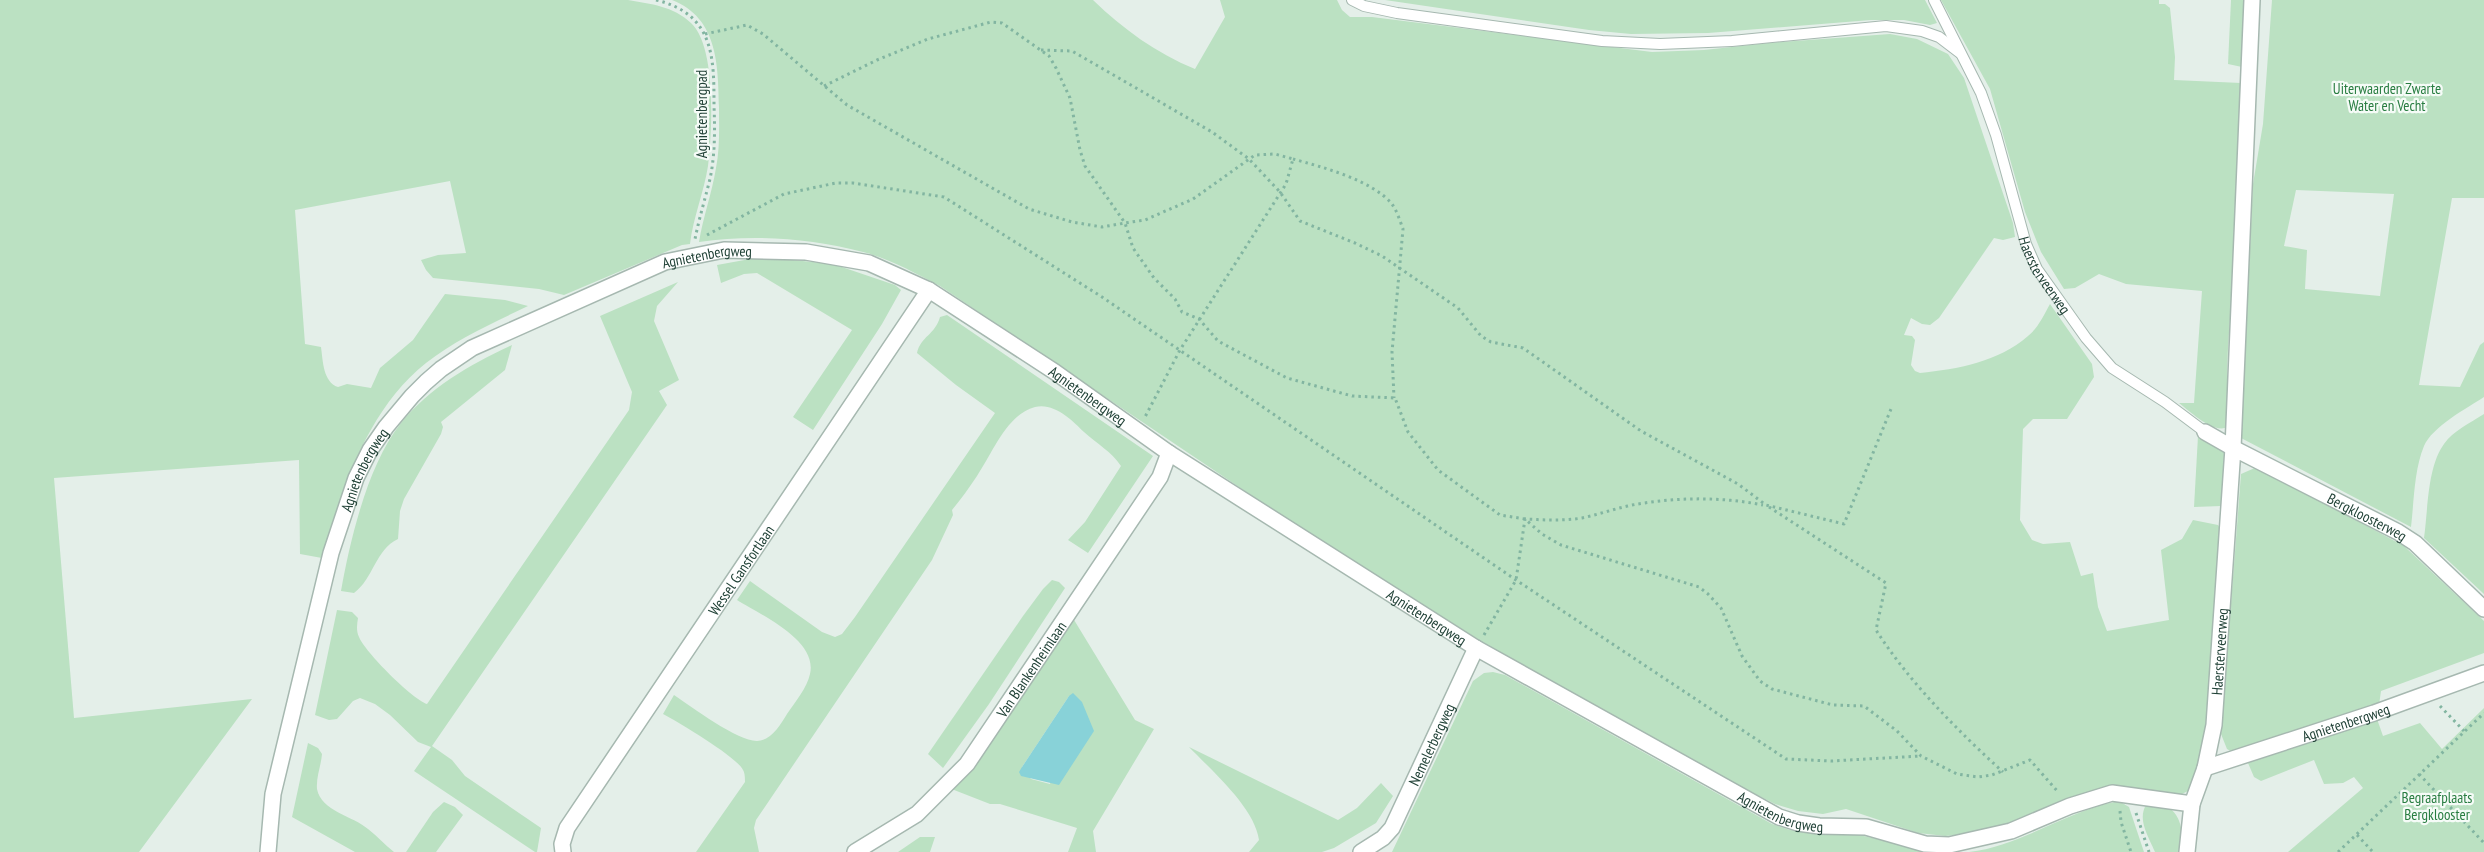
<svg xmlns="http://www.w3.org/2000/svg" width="2484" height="852" font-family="'PT Sans Narrow',sans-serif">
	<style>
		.green { fill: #bbe1c2; fill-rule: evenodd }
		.water { fill: #88d2d8 }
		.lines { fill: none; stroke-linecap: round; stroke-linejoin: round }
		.service-casing { stroke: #a6b8b0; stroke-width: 12 }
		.minor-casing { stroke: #a6b8b0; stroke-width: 18 }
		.tertiary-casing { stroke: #a6b8b0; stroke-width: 18 }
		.path { stroke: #82b5a1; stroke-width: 3; stroke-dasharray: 2.5 4; stroke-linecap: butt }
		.service { stroke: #fff; stroke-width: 10 }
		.minor { stroke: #fff; stroke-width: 15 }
		.tertiary { stroke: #fff; stroke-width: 15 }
		.labels { text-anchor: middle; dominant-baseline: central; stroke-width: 4.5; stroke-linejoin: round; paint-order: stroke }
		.park-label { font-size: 15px; fill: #287d41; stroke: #f5fbf7 }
		.street-label { font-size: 15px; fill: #214237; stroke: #f5fbf7 }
	</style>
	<rect width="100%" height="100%" fill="#e4efe9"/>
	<!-- green -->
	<g class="green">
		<path d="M0,0H628C651,4 673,6 691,23C717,47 712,133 708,166C704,192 693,218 690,244L682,245L564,295L539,289L433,278L426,270L421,260L438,255L466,253L450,181L295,210L305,344L321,347C323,361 323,382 338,387L347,384L371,388L380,368L413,340L445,294L505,300L528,306C493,323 456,339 426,363C367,410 342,489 322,558L300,554L299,460L54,478L74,718L252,699L139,852H0Z"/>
		<path d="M672,0H1093C1123,29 1156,53 1195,69L1225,17L1220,0H1337L1342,10L1350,17H1372L1652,52L1704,50L1768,43L1890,34L1917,39L1948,54L1964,78L2013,223L2015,237L2003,240L1994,238L1939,318L1930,325L1922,324L1911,318L1904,335L1912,336L1915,340L1911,365L1915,371L1920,373C1958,369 1998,362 2028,336C2038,328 2044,315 2050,304L2092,364L2094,377L2067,419H2033L2023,429L2020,520L2032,540L2043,544L2070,542L2081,576L2093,573L2098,607L2107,631L2169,620L2161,550L2182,539L2193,520L2218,525L2223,532C2217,612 2217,714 2190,790L2180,795L2171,796L2120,786L2103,788L2007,826L1976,833L1945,836L1918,833L1846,809L1823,814L1798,811L1775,804L1755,794L1524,668L1300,528L940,286C915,273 890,259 863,252C810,238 753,234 699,242C703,217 712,193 716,168C720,148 719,127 719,107C718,65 718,18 672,0Z"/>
		<polygon points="1385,0 1925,0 1937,23 1930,25 1904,20 1871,20 1708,33 1631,34 1589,30"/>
		<path d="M1941,0H2159V4H2165L2170,8L2175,57L2174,80L2241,83C2240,136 2241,190 2237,243C2232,300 2223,370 2229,426C2215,436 2191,412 2179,403H2194L2202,291L2126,284L2099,274L2075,288L2064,289L2041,252L2025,212L1990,89Z"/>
		<polygon points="2231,0 2246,0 2242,67 2228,64"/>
		<path d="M2272,0H2484V198H2452L2419,385L2460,387L2480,345L2484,342V397C2467,408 2432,427 2424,446C2414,470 2414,502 2411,527L2241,438L2253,184L2263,124ZM2296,190L2394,194L2380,296L2305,289L2307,250L2284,246Z"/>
		<polygon points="761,257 833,264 895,285 901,290 882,324 813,430 793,417 852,330 757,273 744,274 721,283 717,265"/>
		<path d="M678,282L657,306L654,321L679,380L659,391L667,405L432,746L452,760L465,776L541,828L537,852H535L414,771L431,747L418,742L390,715L375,704L360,698L353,701L337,719L329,720L315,715L337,610L352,612L358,618C357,624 356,631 359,637C365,652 412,699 427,704L629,410L632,392L600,316Z"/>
		<path d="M947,315L1153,456L1088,553L1068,540L1085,522L1121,466C1111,451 1097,444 1084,432C1073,421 1054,402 1035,407C1007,414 992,454 977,476C969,488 961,499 952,510L953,515L932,560L756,820L754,828L759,852H696L745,782C745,779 745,773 743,770C737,757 678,722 663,714L674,695C692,707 737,741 757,741C771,741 781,724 787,714C795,702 807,688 810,674C818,640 761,615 737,600L750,581L822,632L835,637L842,634L855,617L995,413L956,385L917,353C921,336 935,335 940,317Z"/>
		<path d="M512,345L505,370L441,422L443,427L441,434L404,499L400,511L398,539C375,550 374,578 354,593L341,591C350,540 368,464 401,423C430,387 471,364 512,345Z"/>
		<path d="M2484,414V594L2424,538C2428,511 2427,467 2444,444C2453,431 2470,423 2484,414Z"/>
		<polygon points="2198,436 2226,454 2225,502 2221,506 2194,507"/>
		<polygon points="2257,467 2404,546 2484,621 2484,653 2381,691 2379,705 2234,753 2227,749 2221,734 2241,474"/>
		<polygon points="1052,580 1059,582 1065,588 989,704 943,768 928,754 1023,616 1043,589"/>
		<path d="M1068,610L1135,720L1154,729L1093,831L1096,852H1068L1077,828L1000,804H990L949,788ZM1069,696L1050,784L1031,779L1022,767Z"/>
		<polygon points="1493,672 1505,675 1772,824 1790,830 1855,834 1932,852 1392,852 1473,681 1484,673"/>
		<polygon points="2484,708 2484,852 2288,852 2363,788 2354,777 2343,783 2324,784 2314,760 2261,781 2254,777 2248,763 2377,719 2383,736 2420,723 2442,749"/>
		<path d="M308,743L318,748L322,754C321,766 316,777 317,789C321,811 353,816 368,829C377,836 385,845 394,852H355L292,817Z"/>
		<path d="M1189,747L1338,820L1357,808L1381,783L1393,796L1376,823L1334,848L1322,852H1249L1259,840C1255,808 1212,771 1189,747Z"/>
		<path d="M2119,801L2129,807L2144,852H1969C2022,846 2067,810 2119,801Z"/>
		<polygon points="444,802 455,807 463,815 436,852 406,852 433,812"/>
		<path d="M2146,805C2152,806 2162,805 2167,807C2183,815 2183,837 2182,852H2155C2149,837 2137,820 2146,805Z"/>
		<polygon points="920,837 935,837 930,852 898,852"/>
	</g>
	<!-- water -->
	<polygon class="water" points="1073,693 1082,702 1094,731 1059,785 1021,776 1019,772 1022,767 1069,696"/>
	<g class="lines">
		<defs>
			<g id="service">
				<polyline points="1352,0 1364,6 1397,13 1602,41 1660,44 1732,41 1886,26 1922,31 1939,37 1960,53"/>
				<path id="s1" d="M1934,0L1981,93L1996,135L2026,244L2037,269L2086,338L2112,368L2165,402L2205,432"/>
			</g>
			<g id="minor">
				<polyline points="2205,432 2233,448 2252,0"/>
				<path id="s2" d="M2205,768L2374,713L2484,673"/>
				<path id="s3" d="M563,852L562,844L567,828L929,290"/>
				<path id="s4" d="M855,852L917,814L967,764L1160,477L1169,453"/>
				<path id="s5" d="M1361,852L1383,838L1392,828L1476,648"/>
			</g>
			<g id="tertiary">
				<path id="s6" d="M268,852L273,794L331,553L356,478L370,450L386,427L412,396L426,382L441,369L472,348L665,262L724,250L806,252L869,263L929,290L1055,372L1169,453L1476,648L1779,817L1798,823L1819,826L1866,827L1925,844L1949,845L2011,831L2070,806L2112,793L2192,804"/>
				<path id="s7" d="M2187,852L2192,804L2205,768L2214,725L2233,448L2398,532L2415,543L2484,609"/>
			</g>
		</defs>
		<!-- service casing -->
		<use href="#service" class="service-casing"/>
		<!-- minor casing -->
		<use href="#minor" class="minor-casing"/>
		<!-- tertiary casing -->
		<use href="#tertiary" class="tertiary-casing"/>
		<!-- path -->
		<g class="path">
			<path d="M656,0C714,14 714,57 714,106C715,131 715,155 710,179C705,199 699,219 695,239"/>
			<polyline points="705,34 747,25 763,34 847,105 1029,209 1072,222 1102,227 1125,223 1133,248 1154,278 1175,299 1182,312 1199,319 1218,341 1287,378 1352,396 1395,398 1408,432 1438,470 1500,515 1525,519 1542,534 1561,545 1699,587 1708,594 1721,608 1742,656 1760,681 1772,689 1833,705 1864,706 1897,731 1921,756 1957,774 1978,777 1992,775 2030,760 2059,793"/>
			<polyline points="1041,50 1072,51 1212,132 1249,159 1280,192 1300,221 1355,243 1382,256 1458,308 1481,336 1491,342 1523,348 1641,431 1738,484 1766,505 1844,524 1891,409"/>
			<polyline points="824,86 877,60 928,39 991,22 1002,23 1049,56 1056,68 1070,98 1080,150 1085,166 1125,223 1145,220 1193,199 1255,155 1275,154 1293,159 1286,184 1180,350 1145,417"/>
			<path d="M1293,159C1322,167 1372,180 1392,204C1397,211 1400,221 1403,229L1392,352L1394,398"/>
			<polyline points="707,235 784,194 836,183 853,183 944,197 1102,297 1516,580 1786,759 1831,761 1921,756"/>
			<path d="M1769,507L1886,583L1876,630C1909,682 1958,731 2003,772"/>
			<path d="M1484,635L1516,580L1525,519C1544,520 1563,521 1582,518C1601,514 1619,507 1638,504C1680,497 1722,497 1763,505"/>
			<polyline points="2440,706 2464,731"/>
			<polyline points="2419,774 2484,843"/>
			<polyline points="2120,811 2121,822 2131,852"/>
			<polyline points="2136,813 2149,852"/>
			<polyline points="2357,835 2373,852"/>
			<polyline points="2338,852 2484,713"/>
		</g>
		<!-- service -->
		<use href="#service" class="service"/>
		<!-- minor -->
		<use href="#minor" class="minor"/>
		<!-- tertiary -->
		<use href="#tertiary" class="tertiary"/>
	</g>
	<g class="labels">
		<!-- park labels -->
		<g class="park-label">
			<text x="2387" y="88">Uiterwaarden Zwarte<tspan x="2387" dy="17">Water en Vecht</tspan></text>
			<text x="2437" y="797">Begraafplaats<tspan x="2437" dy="17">Bergklooster</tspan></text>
		</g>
		<!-- street labels -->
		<g class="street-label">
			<text transform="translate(701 114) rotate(-90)">Agnietenbergpad</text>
			<text stroke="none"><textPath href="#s6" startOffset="816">Agnietenbergweg</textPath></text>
			<text stroke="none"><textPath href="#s1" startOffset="298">Haersterveerweg</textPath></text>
			<text stroke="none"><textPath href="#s6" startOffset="1236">Agnietenbergweg</textPath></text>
			<text stroke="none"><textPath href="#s6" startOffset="396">Agnietenbergweg</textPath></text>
			<text stroke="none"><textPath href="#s7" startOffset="559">Bergkloosterweg</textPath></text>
			<text stroke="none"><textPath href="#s3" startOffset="336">Wessel Gansfortlaan</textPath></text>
			<text stroke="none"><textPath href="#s6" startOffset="1641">Agnietenbergweg</textPath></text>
			<text stroke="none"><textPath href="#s7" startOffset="204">Haersterveerweg</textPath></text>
			<text stroke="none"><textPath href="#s4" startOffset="258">Van Blankenheimlaan</textPath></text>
			<text stroke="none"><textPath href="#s2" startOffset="148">Agnietenbergweg</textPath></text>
			<text stroke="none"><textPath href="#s5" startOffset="132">Nemelerbergweg</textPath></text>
			<text stroke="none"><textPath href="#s6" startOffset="2046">Agnietenbergweg</textPath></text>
		</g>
	</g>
</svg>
